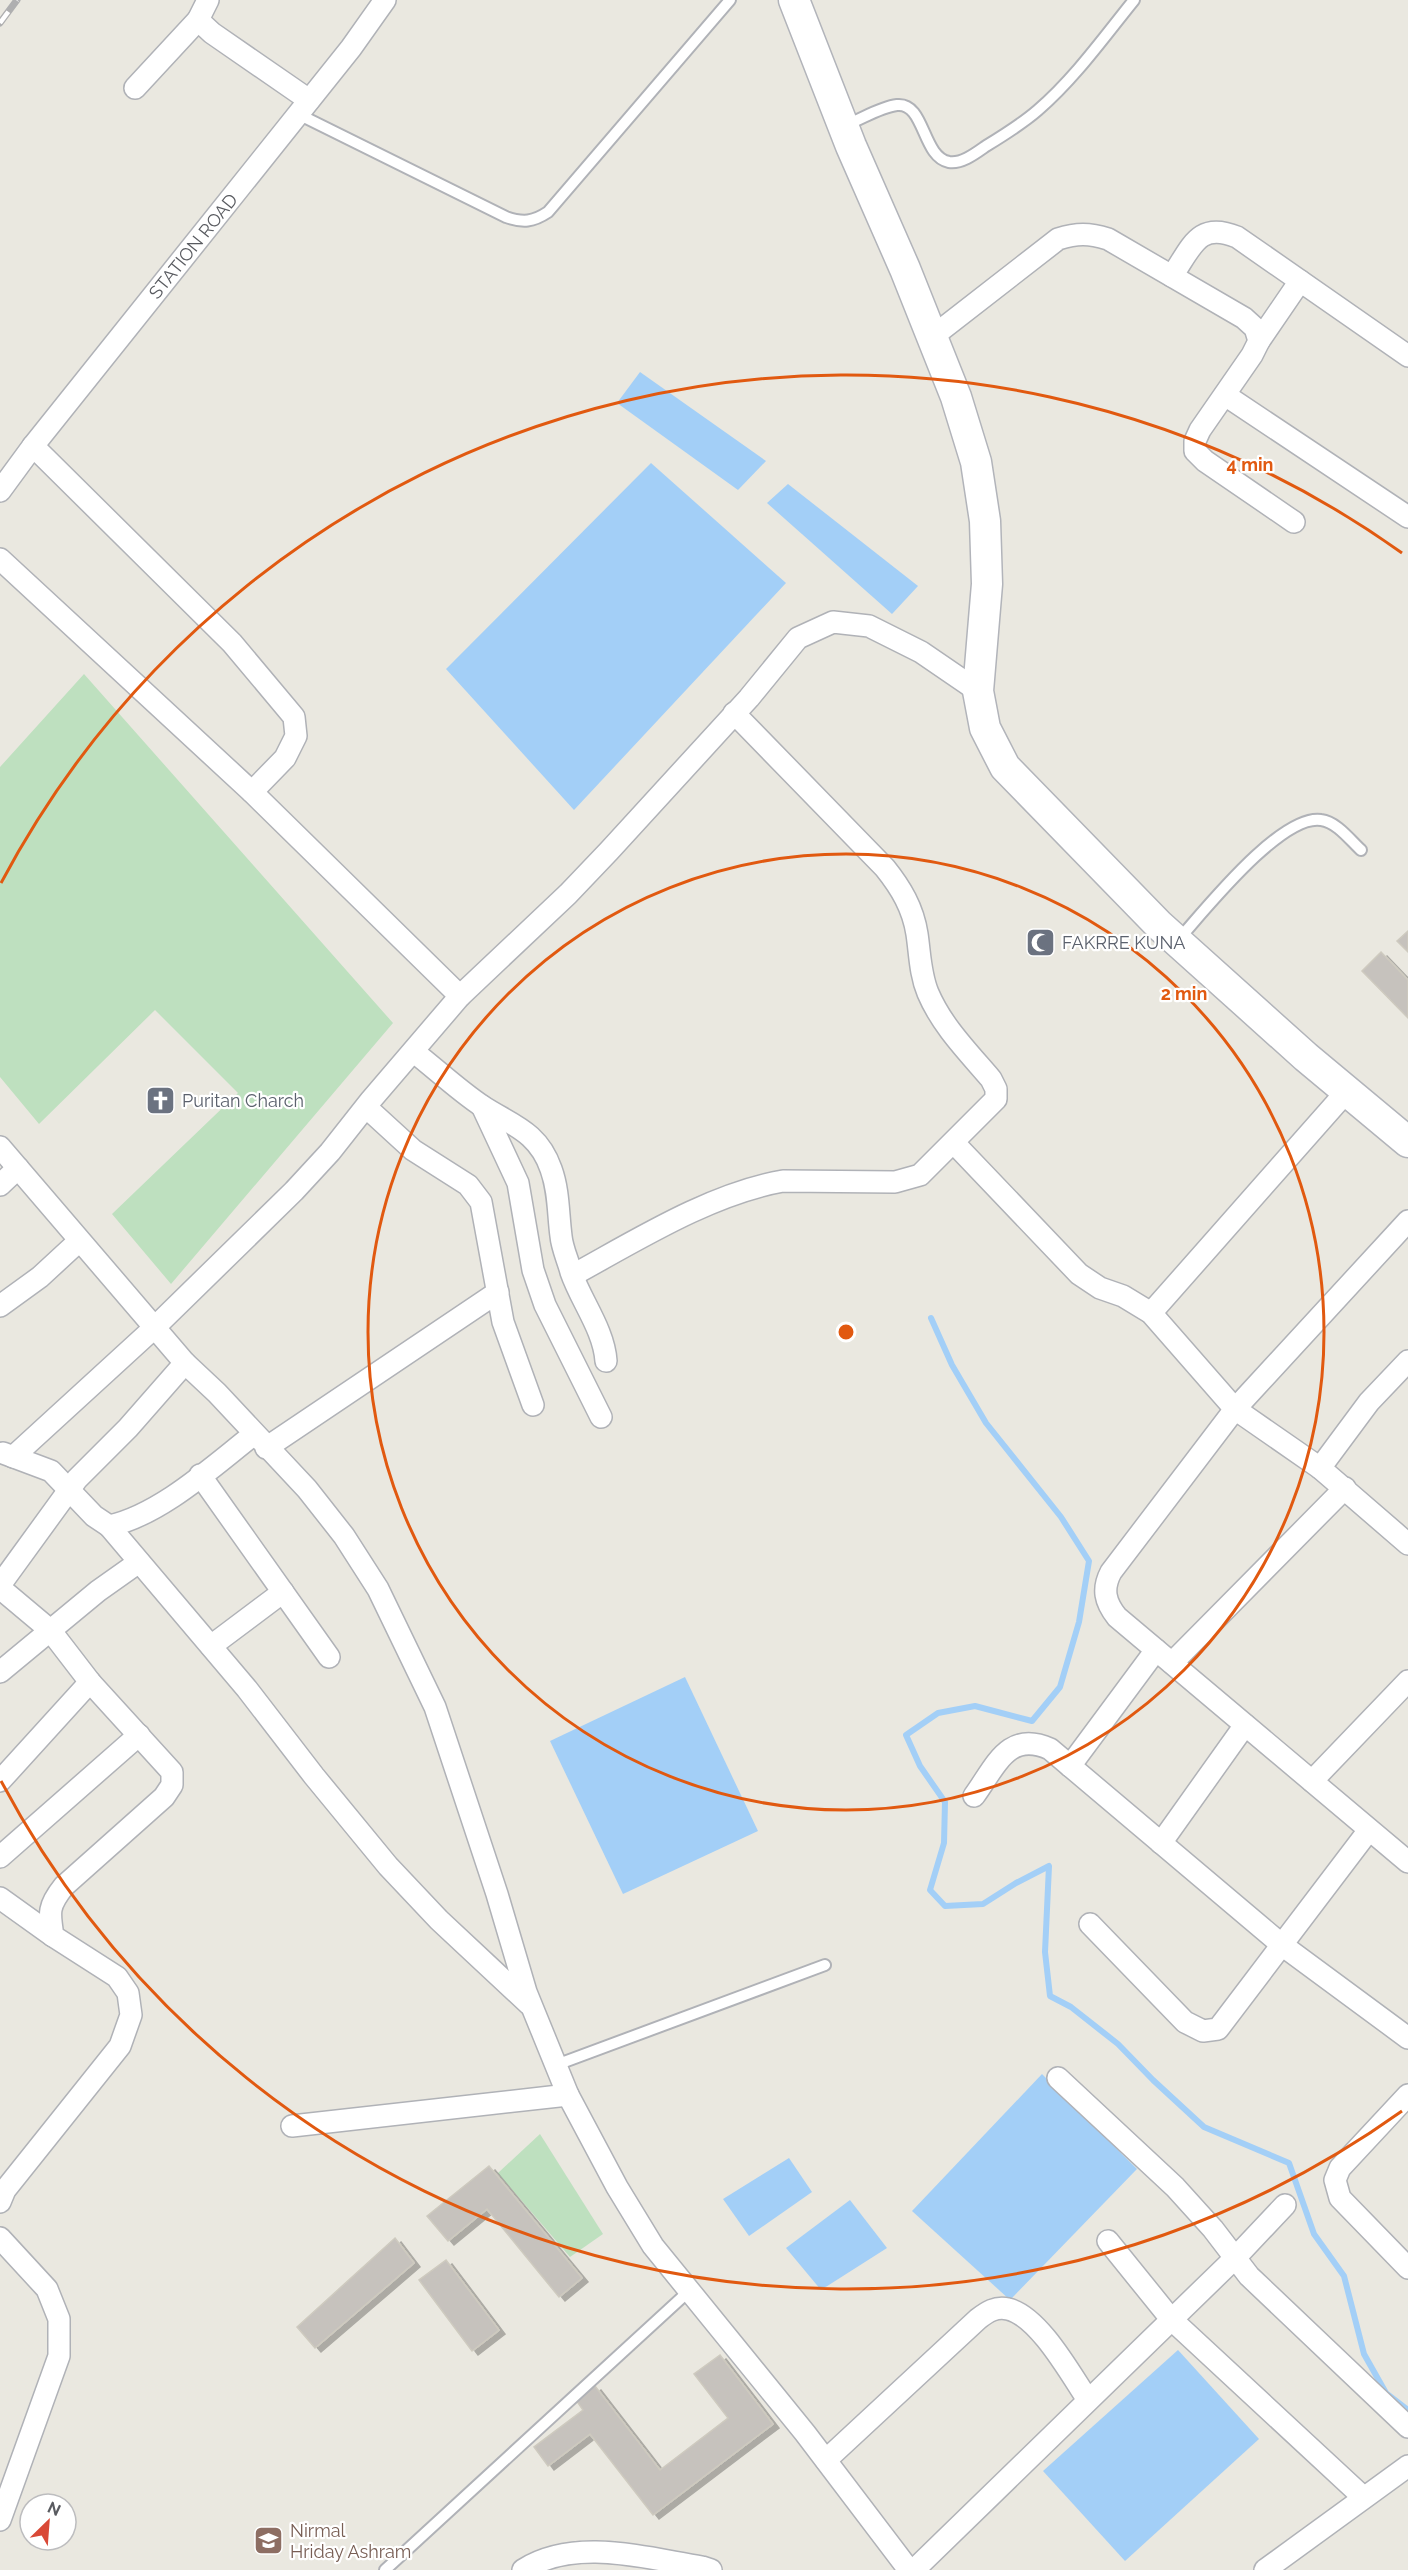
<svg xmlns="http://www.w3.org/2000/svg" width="1408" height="2570" font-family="Raleway,sans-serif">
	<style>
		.green { fill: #bee0bf }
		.water { fill: #a3cff7 }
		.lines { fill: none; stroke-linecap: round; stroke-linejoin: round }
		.stream { stroke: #a3cff7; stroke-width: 6 }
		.building { fill: #c6c2bd; stroke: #cecabf; stroke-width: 1.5; filter: url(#shadow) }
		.lane-casing { stroke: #b0b2b7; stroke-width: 14 }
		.street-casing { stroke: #b0b2b7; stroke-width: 24 }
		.secondary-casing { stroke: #b2b4ba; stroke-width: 33 }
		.lane { stroke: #fff; stroke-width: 10 }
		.street { stroke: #fff; stroke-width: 21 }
		.secondary { stroke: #fff; stroke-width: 30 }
		.rail-casing { stroke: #afafb0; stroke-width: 7 }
		.rail { stroke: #fff; stroke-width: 4.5; stroke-dasharray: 14; stroke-linecap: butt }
		.ring { fill: none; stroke: #e15910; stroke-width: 3 }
		.labels { text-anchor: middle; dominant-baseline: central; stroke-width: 4.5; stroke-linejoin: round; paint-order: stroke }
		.street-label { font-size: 18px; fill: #595b60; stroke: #fff }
		.worship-label { font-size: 18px; fill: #5b616d; stroke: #fff; text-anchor: start }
		.education-label { font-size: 18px; fill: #785e54; stroke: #fff; text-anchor: start }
		.centre { fill: #e15910; stroke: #fff; stroke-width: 3 }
		.ring-label { font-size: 18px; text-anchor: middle; font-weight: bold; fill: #e15910; stroke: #fff; stroke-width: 4.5; stroke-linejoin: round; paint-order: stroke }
	</style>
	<defs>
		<filter id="shadow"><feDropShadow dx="6" dy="4" stdDeviation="0" flood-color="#0004"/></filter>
	</defs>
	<rect width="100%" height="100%" fill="#eae8e0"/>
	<!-- green -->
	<g class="green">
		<polygon points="84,674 393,1023 171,1284 112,1214 238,1093 155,1010 39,1124 0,1077 0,767"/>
		<polygon points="540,2134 603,2234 570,2257 498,2173"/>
	</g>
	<!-- water -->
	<g class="water">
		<polygon points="640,372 766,461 738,490 617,403"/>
		<polygon points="651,463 786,583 574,810 446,669"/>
		<polygon points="788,484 918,586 892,614 767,503"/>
		<polygon points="685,1677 758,1831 623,1894 550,1741"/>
		<polygon points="1042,2074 1137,2169 1010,2300 912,2211"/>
		<polygon points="789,2158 812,2192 749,2236 723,2199"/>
		<polygon points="850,2200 887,2248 821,2290 786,2248"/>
		<polygon points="1178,2350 1259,2439 1125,2561 1043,2471"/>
	</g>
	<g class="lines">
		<!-- stream -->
		<polyline class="stream" points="931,1318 952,1365 986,1423 1061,1517 1089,1561 1079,1622 1060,1687 1032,1721 975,1706 938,1713 906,1735 920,1766 945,1802 944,1843 930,1890 945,1906 983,1904 1016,1883 1049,1866 1045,1952 1050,1996 1071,2007 1118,2044 1153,2080 1204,2127 1289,2163 1314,2234 1344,2276 1364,2354 1386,2393 1408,2410"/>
	</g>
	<!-- building -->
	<g class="building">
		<polygon points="1408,931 1408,952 1397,941"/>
		<polygon points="1381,952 1408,980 1408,1018 1362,971"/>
		<polygon points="489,2166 582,2278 559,2297 487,2209 448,2241 427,2216"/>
		<polygon points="395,2238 414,2263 315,2348 297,2327"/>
		<polygon points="446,2260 499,2330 472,2351 419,2280"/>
		<polygon points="720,2355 773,2424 653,2515 590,2434 548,2466 534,2447 583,2410 576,2400 595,2386 660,2470 728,2418 694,2374"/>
	</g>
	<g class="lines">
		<defs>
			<g id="lane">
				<path d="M298,114L506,217C523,223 533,222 548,212L730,0"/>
				<path d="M846,125C862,119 880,107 897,105C925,102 922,157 949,162C962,164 976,153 986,146C1004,135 1022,124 1038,110C1075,78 1104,37 1134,0"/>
				<path d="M1179,939C1205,910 1281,814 1321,820C1337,822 1350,840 1361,850"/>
				<polyline points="556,2065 825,1965"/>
				<polyline points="385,2570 689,2291"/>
			</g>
			<g id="street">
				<polyline points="208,0 198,20 212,33 309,100"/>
				<polyline points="135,88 198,20"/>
				<path d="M1172,276C1192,247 1198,221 1237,237L1408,356"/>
				<path d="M932,337L1058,239C1077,233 1089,233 1108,239L1244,318L1255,328L1259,341L1252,355L1200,430L1195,441V451L1205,461L1294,522"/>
				<polyline points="1259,341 1300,281"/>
				<polyline points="1225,395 1408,517"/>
				<polyline points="33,446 232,643 294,717 296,736 285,758 252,792"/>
				<polyline points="0,491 33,446 351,48 385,0"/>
				<polyline points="0,559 252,792 460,996"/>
				<path d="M414,1052C436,1069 458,1090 482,1106C511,1125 538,1131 551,1169C559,1191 558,1213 561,1236C562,1248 568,1260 571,1272C581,1301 604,1330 606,1361"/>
				<polyline points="482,1106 518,1183 533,1270 545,1305 601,1417"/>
				<polyline points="366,1107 413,1150 468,1185 481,1202 503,1322 533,1405"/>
				<polyline points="954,1143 1079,1274 1100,1288 1123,1296 1151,1313 1235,1409 1320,1468 1408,1544"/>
				<polyline points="0,1147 185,1363 217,1393 307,1489 344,1536 378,1589 435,1707 497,1894 526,1992 568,2095 617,2187 653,2246 805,2433 909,2570"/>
				<polyline points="0,1185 18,1168"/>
				<path d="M1408,1221L1235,1409L1111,1572C1102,1589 1105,1602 1117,1617L1408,1862"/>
				<path d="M573,1275C637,1240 710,1194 783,1181L895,1182L920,1175L996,1099V1089L991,1079C968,1052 942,1026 928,993C920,974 920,954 917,934C913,908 901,888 885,868L734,713"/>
				<polyline points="0,1306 40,1277 79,1241"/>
				<polyline points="1151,1313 1347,1091"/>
				<polyline points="266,1448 498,1292"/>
				<path d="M3,1453L51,1471L94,1516L109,1526C160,1515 212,1467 253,1435"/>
				<polyline points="13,1457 154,1328 294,1191 330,1152 371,1100 460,996 568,894 609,851 749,698 798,638 833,622 869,626 921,652 978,691"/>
				<polyline points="1320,1468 1369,1402 1408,1361"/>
				<polyline points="200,1475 329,1657"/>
				<polyline points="109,1526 247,1689 314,1776 388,1866 439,1920 529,2004"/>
				<polyline points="0,1585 77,1479 128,1428 185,1363"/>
				<path d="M0,1588L50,1630L90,1682L172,1772V1785L164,1797L64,1886C48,1906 49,1912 53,1936L117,1977L128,1993L131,2015L120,2046L5,2190L0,2202"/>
				<polyline points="211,1646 283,1592"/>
				<polyline points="1172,1663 1345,1488"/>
				<polyline points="0,1672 98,1591 139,1562"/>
				<polyline points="1070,1766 1156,1650"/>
				<polyline points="0,1781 90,1682"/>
				<polyline points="1312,1781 1408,1681"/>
				<path d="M974,1796C996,1766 1008,1730 1050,1749L1282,1945L1408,2038"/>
				<polyline points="1161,1843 1245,1725"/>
				<polyline points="0,1857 139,1735"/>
				<polyline points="0,1898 53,1936"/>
				<polyline points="1090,1924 1185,2022 1203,2031 1218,2029 1369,1830"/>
				<polyline points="1058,2078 1175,2187 1213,2229 1249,2276 1408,2427"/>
				<polyline points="1408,2095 1340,2168 1335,2180 1340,2198 1408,2268"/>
				<polyline points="292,2126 568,2095"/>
				<polyline points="0,2238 47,2289 59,2319 59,2356 0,2520"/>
				<polyline points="1108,2241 1171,2319 1363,2497"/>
				<path d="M826,2460L978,2319C987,2312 996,2306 1008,2309C1039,2316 1071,2375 1088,2400"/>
				<path d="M523,2570C575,2537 645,2558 702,2567L711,2570"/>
				<polyline points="914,2570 1235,2258 1285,2205"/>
				<polyline points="1265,2570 1408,2466"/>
			</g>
			<polyline id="secondary" points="794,0 851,146 905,269 956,397 976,462 985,521 987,584 978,691 985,728 1005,767 1159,925 1306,1057 1408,1142"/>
		</defs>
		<!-- lane casing -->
		<use href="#lane" class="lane-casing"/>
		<!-- street casing -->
		<use href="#street" class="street-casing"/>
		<!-- secondary casing -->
		<use href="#secondary" class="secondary-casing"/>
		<!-- lane -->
		<use href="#lane" class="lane"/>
		<!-- street -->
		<use href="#street" class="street"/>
		<!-- secondary -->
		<use href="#secondary" class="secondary"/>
		<defs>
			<polyline id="rail" points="0,23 17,0"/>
		</defs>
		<!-- rail casing -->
		<use href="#rail" class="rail-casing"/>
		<!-- rail -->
		<use href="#rail" class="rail"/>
	</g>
	<!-- distance rings -->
	<g class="ring">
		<circle cx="846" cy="1332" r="478"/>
		<path d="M1402 2111A957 957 0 0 1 1 1781M1 883A957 957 0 0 1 1402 553"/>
	</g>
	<!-- icons -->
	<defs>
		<symbol id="mosque-square" viewBox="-11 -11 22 22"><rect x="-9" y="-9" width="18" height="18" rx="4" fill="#6b7280" stroke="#fff"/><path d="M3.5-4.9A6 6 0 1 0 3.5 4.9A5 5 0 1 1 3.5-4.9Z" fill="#fff"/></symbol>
		<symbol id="church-square" viewBox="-11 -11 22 22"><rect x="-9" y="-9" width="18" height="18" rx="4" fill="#6b7280" stroke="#fff"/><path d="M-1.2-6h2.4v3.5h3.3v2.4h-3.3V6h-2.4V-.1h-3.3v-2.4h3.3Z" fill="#fff"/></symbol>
		<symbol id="school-square" viewBox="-11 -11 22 22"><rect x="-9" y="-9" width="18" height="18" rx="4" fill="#8d6e63" stroke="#fff"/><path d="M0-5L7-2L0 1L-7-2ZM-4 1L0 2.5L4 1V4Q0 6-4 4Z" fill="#fff"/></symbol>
	</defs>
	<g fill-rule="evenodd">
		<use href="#mosque-square" x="1024" y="926" width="33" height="33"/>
		<use href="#church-square" x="144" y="1084" width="33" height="33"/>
		<use href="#school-square" x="252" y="2524" width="33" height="33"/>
	</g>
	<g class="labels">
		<!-- street labels -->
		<g class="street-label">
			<text transform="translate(193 246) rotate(-51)">STATION ROAD</text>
		</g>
		<!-- worship labels -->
		<g class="worship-label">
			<text x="1062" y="942">FAKRRE KUNA</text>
			<text x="182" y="1100">Puritan Charch</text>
		</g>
		<!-- education labels -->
		<g class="education-label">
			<text x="290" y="2530">Nirmal<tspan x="290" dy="21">Hriday Ashram</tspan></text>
		</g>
	</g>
	<circle cx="846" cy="1332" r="9" class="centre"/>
	<g class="ring-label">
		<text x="1250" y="471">4 min</text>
		<text x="1184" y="1000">2 min</text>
	</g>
	<!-- north arrow -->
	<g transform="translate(48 2522) rotate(25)"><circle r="28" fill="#ffffff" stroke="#bdbdbf" stroke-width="1.5"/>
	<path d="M0-4.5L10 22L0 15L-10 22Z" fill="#d94937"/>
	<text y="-9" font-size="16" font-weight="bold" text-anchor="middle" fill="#595b60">N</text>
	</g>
</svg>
